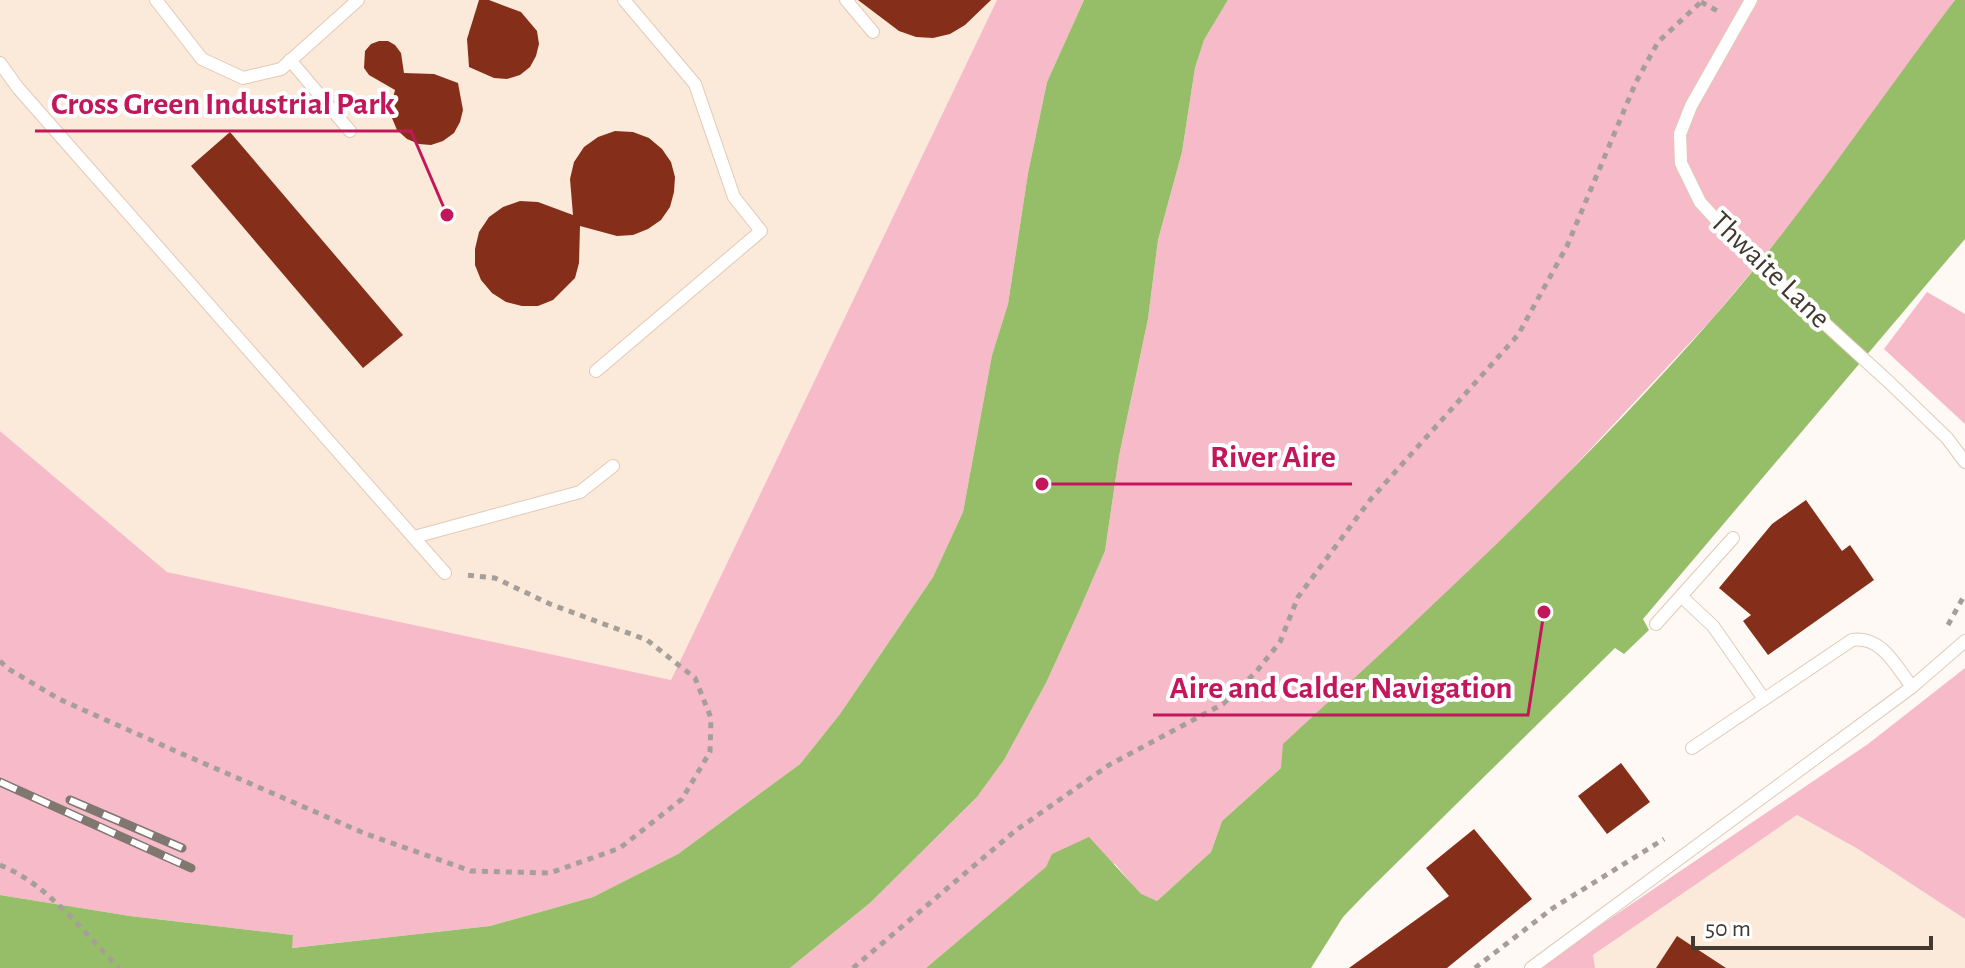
<svg xmlns="http://www.w3.org/2000/svg" width="1965" height="968" font-family="'Alegreya Sans',sans-serif">
	<style>
		.built { fill: #fbead9 }
		.green { fill: #f6bac8 }
		.water { fill: #96be68 }
		.building { fill: #852f1a }
		.lines { fill: none; stroke-linecap: round; stroke-linejoin: round }
		.lane-casing { stroke: #e1cab5; stroke-width: 14 }
		.path { stroke: #a69f99; stroke-width: 5; stroke-dasharray: 6 6; stroke-linecap: butt }
		.lane { stroke: #fff; stroke-width: 12 }
		.rail-casing { stroke: #7f7770; stroke-width: 9 }
		.rail { stroke: #fff; stroke-width: 6; stroke-dasharray: 18; stroke-linecap: butt }
		.labels { text-anchor: middle; dominant-baseline: central; stroke-width: 8; stroke-linejoin: round; paint-order: stroke }
		.street-label { font-size: 30px; fill: #423930; stroke: #fff }
		.leader { fill: none; stroke: #c2185b; stroke-width: 3 }
		.callout-dot { fill: #c2185b; stroke: #fff; stroke-width: 3 }
		.callout-label { font-size: 32px; text-anchor: middle; font-weight: bold; fill: #c2185b; stroke: #fff; stroke-width: 8; stroke-linejoin: round; paint-order: stroke }
	</style>
	<rect width="100%" height="100%" fill="#fef9f5"/>
	<!-- built -->
	<g class="built">
		<polygon points="0,0 997,0 671,680 167,572 0,431"/>
		<polygon points="1797,815 1858,849 1965,919 1965,968 1595,968 1592,956"/>
	</g>
	<!-- green -->
	<g class="green">
		<polygon points="997,0 1084,0 1047,82 1028,173 1008,304 992,355 963,512 933,577 840,714 800,764 678,854 593,897 490,926 291,948 293,935 130,916 0,895 0,431 167,572 671,680"/>
		<polygon points="1228,0 1955,0 1788,228 1713,318 1556,486 1431,608 1281,768 1222,821 1211,852 1157,901 1141,895 1115,864 1053,854 1047,867 926,968 790,968 870,903 977,797 1004,760 1046,683 1079,611 1105,551 1119,456 1148,319 1158,240 1182,152 1195,68 1204,40"/>
		<polygon points="1927,292 1965,314 1965,424 1884,349"/>
		<polygon points="1965,668 1965,919 1858,849 1797,815 1593,955 1595,968 1537,968 1868,744"/>
	</g>
	<!-- water -->
	<g class="water">
		<polygon points="1084,0 1228,0 1204,40 1195,68 1182,152 1158,240 1148,319 1119,456 1105,551 1079,611 1046,683 1004,760 977,797 870,903 790,968 0,968 0,895 130,916 293,935 292,948 490,926 593,897 678,854 800,764 840,714 933,577 963,512 992,355 1008,304 1028,173 1047,82"/>
		<path d="M1955,0H1965V239L1643,619L1649,630L1624,654L1615,648L1367,892L1343,917L1311,968H926L1046,867L1052,854L1089,837L1141,894L1157,901L1211,852L1222,821L1281,768L1283,744C1432,607 1580,470 1713,318C1801,218 1874,106 1955,0Z"/>
	</g>
	<!-- building -->
	<g class="building">
		<polygon points="479,0 489,0 521,12 537,31 539,44 536,56 530,67 520,75 507,79 494,78 469,67 467,39"/>
		<polygon points="858,0 991,0 965,25 950,34 933,38 916,37 899,31"/>
		<polygon points="379,41 388,41 395,45 401,53 404,73 434,74 458,83 463,110 460,122 454,133 443,141 431,145 419,144 407,139 397,130 392,118 391,106 395,90 369,75 364,68 365,51 371,44"/>
		<polygon points="615,131 633,132 649,138 662,149 671,162 675,177 674,192 670,207 661,220 648,229 633,235 617,236 580,226 579,263 575,278 553,300 538,306 522,306 506,302 492,293 481,280 475,265 475,249 479,232 489,217 503,207 520,201 538,202 573,215 570,179 574,162 584,147 598,137"/>
		<polygon points="230,132 403,335 363,368 191,166"/>
		<polygon points="1806,500 1842,551 1850,545 1874,580 1768,655 1743,621 1751,615 1719,588 1772,524"/>
		<polygon points="1621,763 1650,802 1607,834 1578,796"/>
		<polygon points="1474,829 1532,899 1447,968 1349,968 1449,896 1426,868"/>
		<polygon points="1677,936 1726,968 1656,968"/>
	</g>
	<g class="lines">
		<defs>
			<g id="lane">
				<polyline points="156,0 202,59 243,78 281,69 358,0"/>
				<polyline points="846,0 873,32"/>
				<polyline points="1751,0 1691,106 1680,134 1681,163 1700,202 1742,248 1890,383 1947,438 1965,462"/>
				<polyline points="290,60 350,131"/>
				<polyline points="0,63 18,88 445,573"/>
				<polyline points="596,371 761,231 734,197 695,84 624,0"/>
				<polyline points="414,537 580,492 613,466"/>
				<polyline points="1682,597 1713,626 1764,699"/>
				<polyline points="1656,624 1733,538"/>
				<path d="M1692,748L1852,640C1881,635 1896,666 1912,687"/>
				<polyline points="1531,968 1912,687 1965,641"/>
			</g>
		</defs>
		<!-- lane casing -->
		<use href="#lane" class="lane-casing"/>
		<!-- path -->
		<g class="path">
			<polyline points="1701,2 1721,13"/>
			<polyline points="1948,625 1965,594"/>
			<polyline points="0,661 7,668 59,699 171,749 366,834 471,871 550,873 620,848 682,799 710,752 711,718 695,678 647,640 550,604 495,578 466,575"/>
			<path d="M0,865C48,884 83,932 119,968"/>
			<polyline points="853,968 1015,831 1109,765 1223,704 1256,672 1280,642 1298,597 1370,500 1518,335 1567,246 1636,82 1658,42 1703,0"/>
			<polyline points="1475,968 1553,908 1664,839"/>
		</g>
		<!-- lane -->
		<use href="#lane" class="lane"/>
		<defs>
			<g id="rail">
				<polyline points="0,782 191,868"/>
				<polyline points="70,800 182,848"/>
			</g>
		</defs>
		<!-- rail casing -->
		<use href="#rail" class="rail-casing"/>
		<!-- rail -->
		<use href="#rail" class="rail"/>
	</g>
	<g class="labels">
		<!-- street labels -->
		<g class="street-label">
			<text transform="translate(1770 270) rotate(44)">Thwaite Lane</text>
		</g>
	</g>
	<!-- callouts -->
	<path class="leader" d="M447 215L411 131H35M1042 484L1194 484H1352M1544 612L1528 715H1153"/>
	<g class="callout-dot">
		<circle cx="447" cy="215" r="8"/>
		<circle cx="1042" cy="484" r="8"/>
		<circle cx="1544" cy="612" r="8"/>
	</g>
	<g class="callout-label">
		<text x="223" y="114">Cross Green Industrial Park</text>
		<text x="1273" y="467">River Aire</text>
		<text x="1341" y="698">Aire and Calder Navigation</text>
	</g>
	<!-- scale -->
	<path d="M1693 936v12h238v-12" fill="none" stroke="#423930" stroke-width="4"/>
	<text x="1705" y="936" font-size="24" fill="#423930" stroke="#ffffff" stroke-width="6" paint-order="stroke">50 m</text>
</svg>
